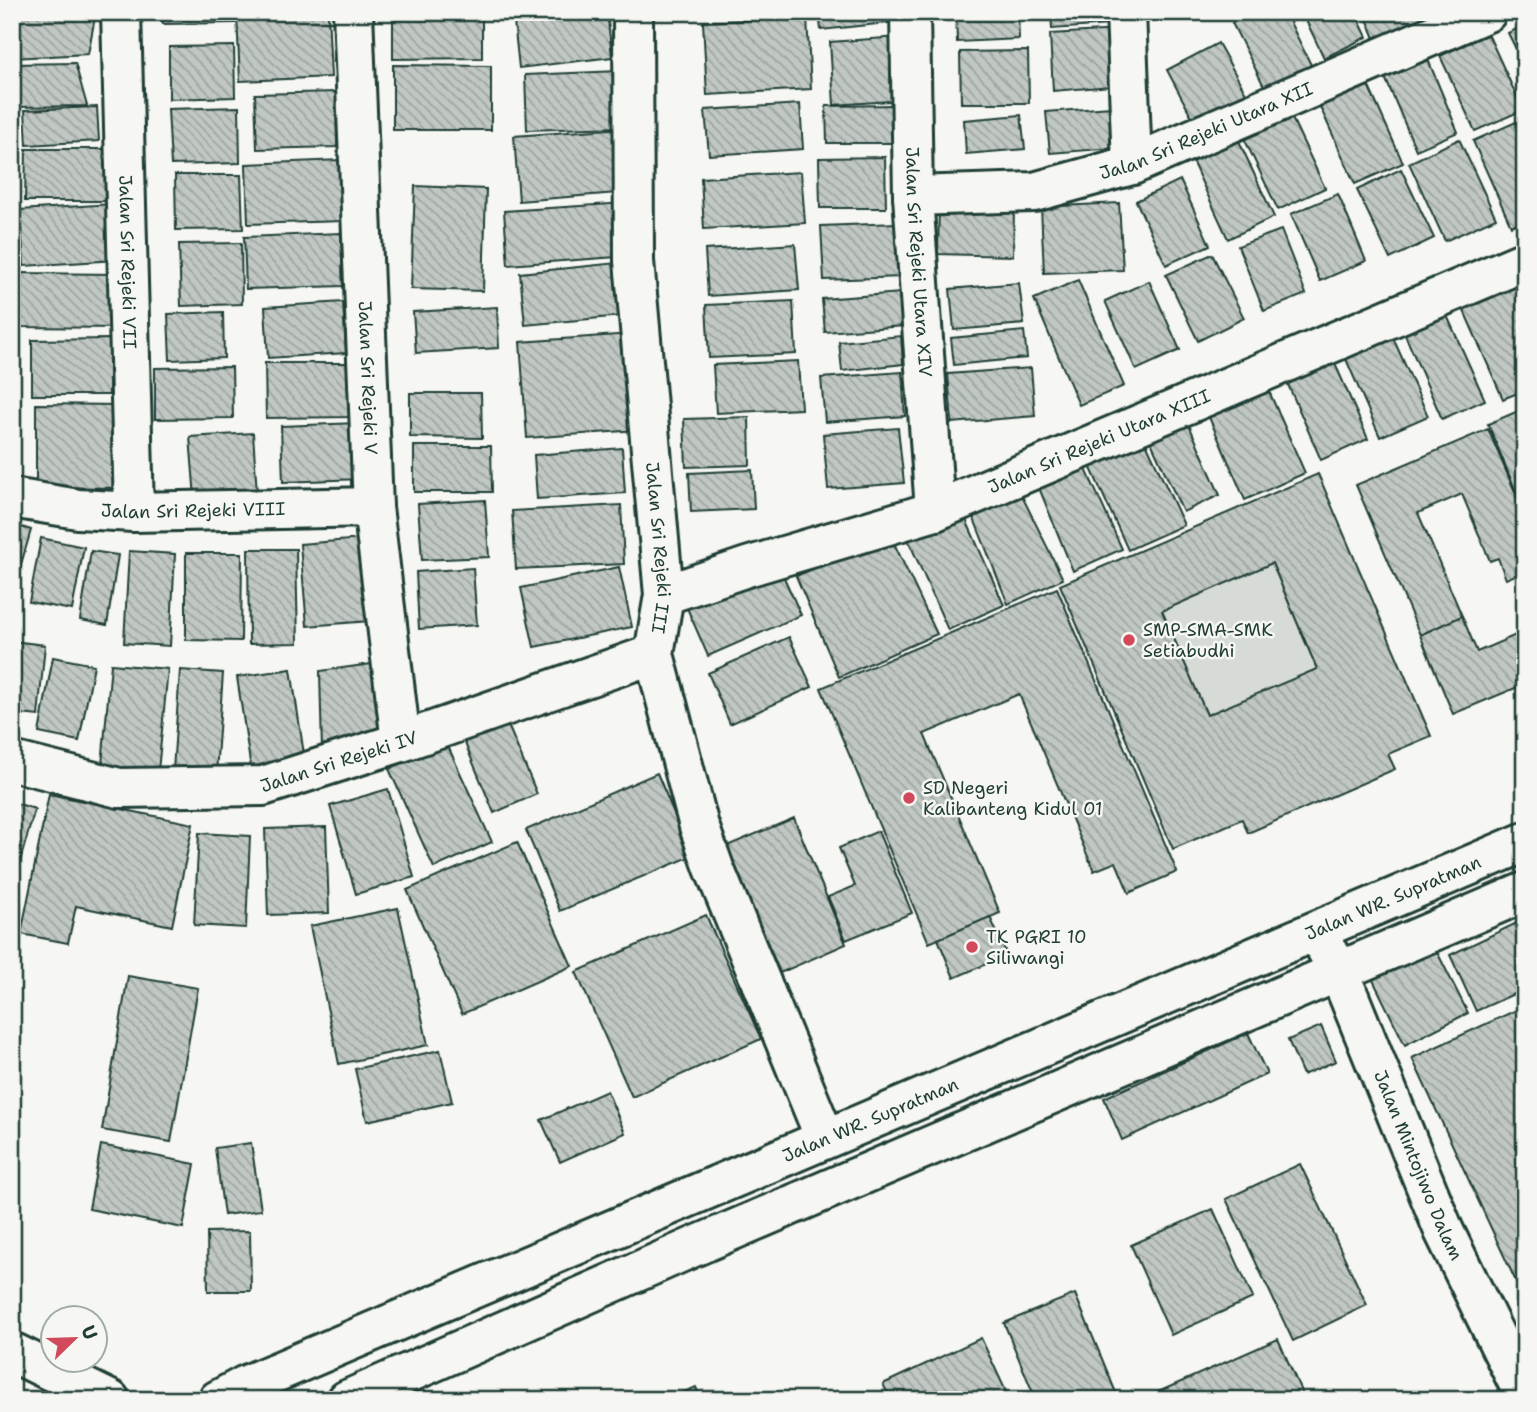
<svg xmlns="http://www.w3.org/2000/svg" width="1537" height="1412" font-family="'Shantell Sans',sans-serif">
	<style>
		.pitch { fill: #d6dbd6; stroke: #7a8c85; stroke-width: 2 }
		.building { fill: url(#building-back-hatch); stroke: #1f3d34; stroke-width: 2; fill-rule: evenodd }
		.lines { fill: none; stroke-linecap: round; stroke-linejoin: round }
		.minor-casing { stroke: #1f3d34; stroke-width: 44 }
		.secondary-casing { stroke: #1f3d34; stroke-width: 44 }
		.minor { stroke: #f6f6f2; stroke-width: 38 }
		.secondary { stroke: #f6f6f2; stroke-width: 38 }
		.poi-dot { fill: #d1495b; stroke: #f6f6f2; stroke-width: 2.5 }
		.labels { text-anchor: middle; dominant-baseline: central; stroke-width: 5; stroke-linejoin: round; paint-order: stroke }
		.street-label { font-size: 18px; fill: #1f3d34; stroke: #f6f6f2 }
		.poi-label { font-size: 18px; fill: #1f3d34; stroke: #f6f6f2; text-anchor: start }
	</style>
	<defs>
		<pattern id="building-back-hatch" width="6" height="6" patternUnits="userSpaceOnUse" patternTransform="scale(1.75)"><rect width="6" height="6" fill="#c1c8c3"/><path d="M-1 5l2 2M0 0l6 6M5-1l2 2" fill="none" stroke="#9ca49f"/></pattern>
	</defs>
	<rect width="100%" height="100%" fill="#f6f6f2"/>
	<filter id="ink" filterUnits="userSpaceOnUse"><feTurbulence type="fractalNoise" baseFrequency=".0143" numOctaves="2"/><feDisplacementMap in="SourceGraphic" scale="14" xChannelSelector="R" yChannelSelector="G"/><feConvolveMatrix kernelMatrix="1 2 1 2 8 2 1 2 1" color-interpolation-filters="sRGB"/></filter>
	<g filter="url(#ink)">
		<!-- pitch -->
		<polygon class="pitch" points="1272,563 1317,669 1207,715 1162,611"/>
		<!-- building -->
		<g class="building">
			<polygon points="12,12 96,12 88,54 12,58"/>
			<polygon points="162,12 235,12 235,23 163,24"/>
			<polygon points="298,12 328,12 331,77 240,81 237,15"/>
			<polygon points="393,12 482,12 482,58 393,59"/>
			<polygon points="513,12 607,12 612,57 519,68"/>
			<polygon points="819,12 895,12 896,22 821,30"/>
			<polygon points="956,12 1018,12 1019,39 957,42"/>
			<polygon points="1051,12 1123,12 1124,24 1052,29"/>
			<polygon points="1255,12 1285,12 1313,69 1267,92 1232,23"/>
			<polygon points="1302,12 1355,12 1367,37 1324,58"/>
			<polygon points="1364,12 1423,12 1425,18 1375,38"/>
			<polygon points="807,17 811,89 707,95 703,22"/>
			<polygon points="1525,25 1525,67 1508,33"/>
			<polygon points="1120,30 1123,85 1053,91 1050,34"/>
			<polygon points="1488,34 1523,110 1475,131 1440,56"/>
			<polygon points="899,37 904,100 834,105 830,42"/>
			<polygon points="1218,43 1247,95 1195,123 1167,70"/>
			<polygon points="234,46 235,97 169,99 169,47"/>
			<polygon points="1424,50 1458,132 1416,150 1381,68"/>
			<polygon points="1028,51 1029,103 961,103 960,52"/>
			<polygon points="75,63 87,106 12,107 12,64"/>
			<polygon points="393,65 491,66 491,130 393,130"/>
			<polygon points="619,71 622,127 527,130 525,75"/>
			<polygon points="1364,76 1403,163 1355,184 1316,98"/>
			<polygon points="336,92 337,147 257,149 255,94"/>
			<polygon points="800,104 803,149 709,155 705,110"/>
			<polygon points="897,105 897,143 827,143 826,106"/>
			<polygon points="1124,106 1127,147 1050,153 1046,112"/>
			<polygon points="97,107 99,141 27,145 25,110"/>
			<polygon points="239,107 240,163 171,165 168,109"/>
			<polygon points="1290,114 1325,188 1278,210 1243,136"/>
			<polygon points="1021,115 1025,149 966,154 964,120"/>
			<polygon points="1525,118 1525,220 1511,226 1473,141"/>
			<polygon points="624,128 629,192 519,201 514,136"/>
			<polygon points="1238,139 1274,217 1228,239 1192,161"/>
			<polygon points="1459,139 1496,218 1445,241 1409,163"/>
			<polygon points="26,149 109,149 108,201 25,201"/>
			<polygon points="885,157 886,208 820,208 819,158"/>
			<polygon points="341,160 343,221 248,224 246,164"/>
			<polygon points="1401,169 1434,238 1390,259 1357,190"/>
			<polygon points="801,172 805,223 704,229 701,178"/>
			<polygon points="175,175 241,175 243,229 176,230"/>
			<polygon points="1180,180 1210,245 1166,265 1136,201"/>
			<polygon points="415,186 486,189 483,291 411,289"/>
			<polygon points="1338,194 1366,261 1320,281 1291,214"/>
			<polygon points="626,203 630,256 508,265 504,211"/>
			<polygon points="1119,203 1123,270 1044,273 1041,207"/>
			<polygon points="112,204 116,260 24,266 20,210"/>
			<polygon points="939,206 1014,208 1013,256 938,254"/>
			<polygon points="898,223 901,277 824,280 821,226"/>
			<polygon points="1281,230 1306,294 1264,311 1238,246"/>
			<polygon points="341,233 343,286 246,289 244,237"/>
			<polygon points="241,243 242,304 181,306 179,244"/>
			<polygon points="795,244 799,290 708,296 705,250"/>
			<polygon points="1212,254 1244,318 1198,341 1166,275"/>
			<polygon points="627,262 632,315 525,325 520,273"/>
			<polygon points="20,273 117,274 117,328 20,327"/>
			<polygon points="1516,279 1525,298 1525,390 1503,399 1461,304"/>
			<polygon points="1078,280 1124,386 1079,405 1034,299"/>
			<polygon points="1149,281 1180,350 1136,370 1105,301"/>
			<polygon points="1019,283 1024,324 954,330 950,289"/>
			<polygon points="901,293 904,326 825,332 822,299"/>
			<polygon points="793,301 796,354 709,358 706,305"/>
			<polygon points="343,302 346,353 268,358 265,307"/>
			<polygon points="497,307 499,348 416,353 413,312"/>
			<polygon points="1444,309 1485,400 1442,419 1402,328"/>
			<polygon points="223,312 224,358 170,360 168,314"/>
			<polygon points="1389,329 1428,416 1380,437 1342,350"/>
			<polygon points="1024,331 1027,358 954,365 951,338"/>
			<polygon points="631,334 638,430 527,438 520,342"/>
			<polygon points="901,336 903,364 842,371 839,342"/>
			<polygon points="109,339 109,395 32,395 32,340"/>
			<polygon points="1333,359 1368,439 1321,460 1286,380"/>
			<polygon points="798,361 801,409 716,413 713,365"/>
			<polygon points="265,363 355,363 355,417 266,418"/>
			<polygon points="232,367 233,418 155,419 155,368"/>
			<polygon points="1031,368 1035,416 952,423 948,374"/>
			<polygon points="902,372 905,416 825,422 821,378"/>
			<polygon points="1264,380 1305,473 1245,500 1205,408"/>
			<polygon points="410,393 481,393 482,438 410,437"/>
			<polygon points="12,395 18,395 14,457 12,457"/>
			<polygon points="36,404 120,405 120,488 36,487"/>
			<polygon points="1525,408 1525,490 1517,494 1488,424"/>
			<polygon points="1184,414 1220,495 1183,512 1146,431"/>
			<polygon points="749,417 750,465 686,467 684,419"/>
			<polygon points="358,423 360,479 283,482 281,426"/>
			<polygon points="898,428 904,483 828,489 823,434"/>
			<polygon points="1488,429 1525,515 1525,571 1506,579 1498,558 1490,561 1462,494 1418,513 1462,616 1420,635 1356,485"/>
			<polygon points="1141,432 1184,525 1128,550 1085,455"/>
			<polygon points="253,433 257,494 195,498 190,437"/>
			<polygon points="414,446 491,446 492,492 414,492"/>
			<polygon points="622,448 625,493 537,499 534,455"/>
			<polygon points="1080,456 1122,549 1073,571 1035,478"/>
			<polygon points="752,470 754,509 691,512 689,473"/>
			<path d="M1318,474L1431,736L1388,754L1395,769L1248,833L1242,819L1173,849L1060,585ZM1272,563L1317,669L1207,715L1162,611Z"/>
			<polygon points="1018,488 1063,579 1008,604 969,506"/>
			<polygon points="485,500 489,557 422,560 418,504"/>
			<polygon points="621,505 624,564 516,569 512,511"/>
			<polygon points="963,513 1004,605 948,630 907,537"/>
			<polygon points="12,524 31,530 15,585 12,584"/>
			<polygon points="891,537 937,634 839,677 796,576"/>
			<polygon points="41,538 84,547 72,610 29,602"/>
			<polygon points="362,539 370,621 307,626 300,544"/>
			<polygon points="248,549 296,549 298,643 249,644"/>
			<polygon points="91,551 118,555 107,625 80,620"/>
			<polygon points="129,551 175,554 170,646 124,643"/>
			<polygon points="186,553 242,553 241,641 186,640"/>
			<polygon points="776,560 801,615 708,656 684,601"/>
			<polygon points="619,567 632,627 534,647 521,588"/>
			<polygon points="473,568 477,625 419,629 416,572"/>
			<polygon points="1057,588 1177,872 1129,893 1116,862 1094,871 1019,694 924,734 1000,913 929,943 821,688"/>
			<polygon points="1462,616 1477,652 1525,631 1525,684 1453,714 1420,635"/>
			<polygon points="789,637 812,687 730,724 708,673"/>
			<polygon points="12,641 45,645 38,716 12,713"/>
			<polygon points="53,657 94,665 79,741 39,733"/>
			<polygon points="379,663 381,727 322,751 320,671"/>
			<polygon points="111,664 168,669 158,771 102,765"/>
			<polygon points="291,669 305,761 251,769 237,677"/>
			<polygon points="180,670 223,673 216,773 173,770"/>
			<polygon points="505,718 537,794 494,813 462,736"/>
			<polygon points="446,742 492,842 434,868 389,769"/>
			<polygon points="657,773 692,856 560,911 526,830"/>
			<polygon points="388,789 414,877 356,894 330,806"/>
			<polygon points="49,794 193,824 172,926 76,906 68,943 21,934"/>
			<polygon points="12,802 35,809 12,889"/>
			<polygon points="794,818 846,944 780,973 727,846"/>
			<polygon points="326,827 329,913 268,915 265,829"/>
			<polygon points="878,831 912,913 846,940 828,897 855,886 839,848"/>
			<polygon points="199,833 250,836 246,928 194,925"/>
			<polygon points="517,842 572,966 462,1014 407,890"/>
			<polygon points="398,908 428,1045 339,1064 310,926"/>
			<polygon points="706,915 761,1039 632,1097 576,972"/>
			<polygon points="990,917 1007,955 954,978 938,939"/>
			<polygon points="1525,919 1525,989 1476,1011 1450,955"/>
			<polygon points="1434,946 1468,1013 1405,1045 1372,978"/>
			<polygon points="128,976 198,988 171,1142 102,1130"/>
			<polygon points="1525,1006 1525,1301 1412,1058"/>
			<polygon points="1321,1026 1336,1061 1303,1075 1288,1040"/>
			<polygon points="1248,1033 1267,1074 1122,1140 1104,1098"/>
			<polygon points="440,1050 452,1102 367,1121 355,1069"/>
			<polygon points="607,1091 625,1133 560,1162 541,1120"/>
			<polygon points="251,1143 261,1210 224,1215 215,1148"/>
			<polygon points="101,1145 195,1164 183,1228 89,1209"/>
			<polygon points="1300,1164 1367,1305 1293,1341 1226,1199"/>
			<polygon points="1213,1209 1253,1298 1171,1335 1131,1245"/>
			<polygon points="250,1231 251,1291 208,1291 207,1232"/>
			<polygon points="1075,1294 1119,1400 1036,1400 1004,1323"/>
			<polygon points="981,1338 1010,1400 891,1400 883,1384"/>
			<polygon points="1278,1339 1305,1400 1151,1400 1149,1396"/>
			<polygon points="696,1387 701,1400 665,1400"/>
		</g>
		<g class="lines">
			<defs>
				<g id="minor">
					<path id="s1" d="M121,12L134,512"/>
					<path id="s2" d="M353,12L373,507L401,742"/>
					<path id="s3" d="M633,12L634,261L664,595L654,654L699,826L714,868L825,1138"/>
					<path id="s4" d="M910,12L913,196L935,511"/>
					<polyline points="1126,12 1132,165"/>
					<path id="s5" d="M913,196L1034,192L1132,165L1487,12"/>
					<path id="s6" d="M12,498L78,509L134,512L373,507"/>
					<path id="s7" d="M664,595L747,567L935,511L1525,261"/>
					<path id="s8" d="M12,761L119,788L263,786L401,742L654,654"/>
					<path id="s9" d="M1316,931L1339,972L1444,1231L1525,1397"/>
					<polyline points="12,1352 110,1400"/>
				</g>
				<g id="secondary">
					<path id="s10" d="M218,1400L244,1386L1525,842"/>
					<polyline points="347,1400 691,1248 1525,892"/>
				</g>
			</defs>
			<!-- minor casing -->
			<use href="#minor" class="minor-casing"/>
			<!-- secondary casing -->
			<use href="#secondary" class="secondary-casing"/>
			<!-- minor -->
			<use href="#minor" class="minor"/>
			<!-- secondary -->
			<use href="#secondary" class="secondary"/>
		</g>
	</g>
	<!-- markers -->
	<g class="poi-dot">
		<circle cx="1129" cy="640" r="7"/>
		<circle cx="909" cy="798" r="7"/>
		<circle cx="972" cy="947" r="7"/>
	</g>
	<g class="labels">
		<!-- street labels -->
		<g class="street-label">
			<text stroke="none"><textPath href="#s5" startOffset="304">Jalan Sri Rejeki Utara XII</textPath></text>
			<text stroke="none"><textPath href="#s1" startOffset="250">Jalan Sri Rejeki VII</textPath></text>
			<text stroke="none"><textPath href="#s4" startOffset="250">Jalan Sri Rejeki Utara XIV</textPath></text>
			<text stroke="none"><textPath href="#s2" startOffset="366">Jalan Sri Rejeki V</textPath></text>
			<text stroke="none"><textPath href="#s7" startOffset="462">Jalan Sri Rejeki Utara XIII</textPath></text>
			<text stroke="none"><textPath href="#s6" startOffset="182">Jalan Sri Rejeki VIII</textPath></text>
			<text stroke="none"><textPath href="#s3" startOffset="537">Jalan Sri Rejeki III</textPath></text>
			<text stroke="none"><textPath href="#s8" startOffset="334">Jalan Sri Rejeki IV</textPath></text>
			<text stroke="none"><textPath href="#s10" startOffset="1278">Jalan WR. Supratman</textPath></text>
			<text stroke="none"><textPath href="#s10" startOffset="710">Jalan WR. Supratman</textPath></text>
			<text stroke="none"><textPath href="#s9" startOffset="256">Jalan Mintojiwo Dalam</textPath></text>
		</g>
		<!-- poi labels -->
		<g class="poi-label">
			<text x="1143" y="630">SMP-SMA-SMK<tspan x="1143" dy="21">Setiabudhi</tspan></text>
			<text x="923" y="788">SD Negeri<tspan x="923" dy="21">Kalibanteng Kidul 01</tspan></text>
			<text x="986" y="937">TK PGRI 10<tspan x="986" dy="21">Siliwangi</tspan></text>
		</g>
	</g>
	<!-- margin -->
	<rect width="1537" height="1412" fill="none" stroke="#f6f6f2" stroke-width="42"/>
	<rect x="21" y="21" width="1495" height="1370" fill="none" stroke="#1f3d34" stroke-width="2.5" filter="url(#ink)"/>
	<!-- north arrow -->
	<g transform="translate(74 1339) rotate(67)"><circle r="33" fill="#f6f6f2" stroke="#a0aca6" stroke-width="2"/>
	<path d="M0-5L12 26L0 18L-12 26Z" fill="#d1495b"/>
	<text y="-10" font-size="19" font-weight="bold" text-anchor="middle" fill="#1f3d34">U</text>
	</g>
</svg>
